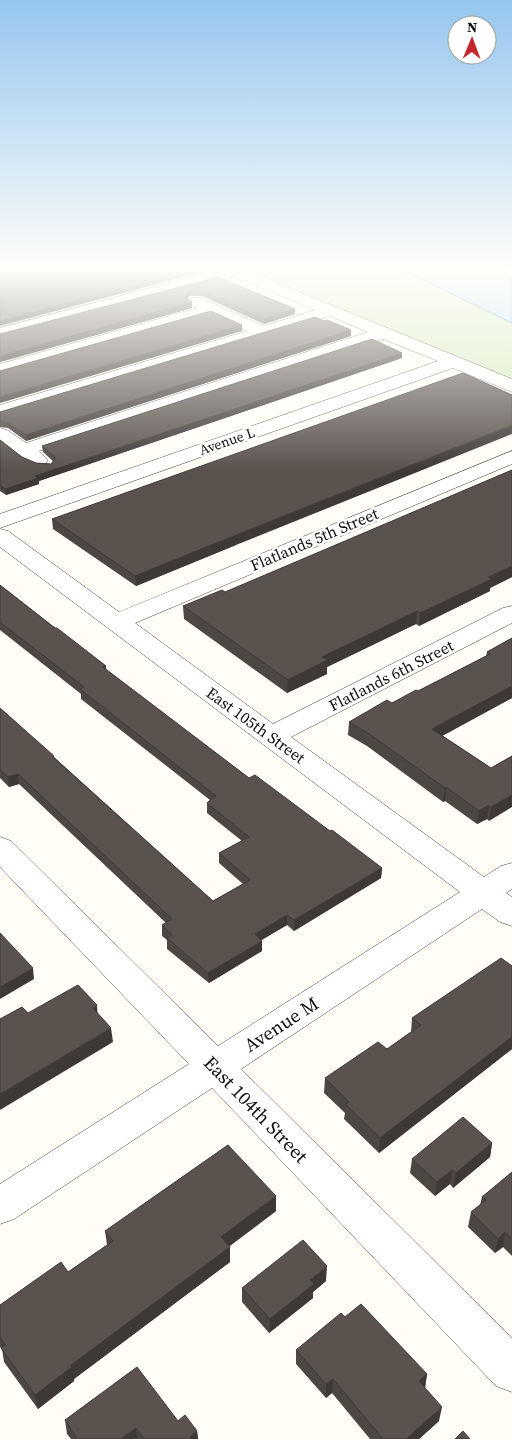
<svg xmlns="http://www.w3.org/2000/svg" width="512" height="1439" font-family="'Source Serif 4',serif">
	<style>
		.green { fill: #d5ebbd }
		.water { fill: #b9e0f7; stroke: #3f96cf }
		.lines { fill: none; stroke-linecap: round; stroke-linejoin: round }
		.minor-casing { stroke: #444; stroke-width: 1 }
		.minor { fill: #fff; fill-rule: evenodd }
		.wall { fill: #4d4742 }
		.shaded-wall { fill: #3f3936 }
		.building { fill: #5a524d; stroke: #3f3936 }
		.labels { text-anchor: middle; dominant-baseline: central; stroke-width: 5; stroke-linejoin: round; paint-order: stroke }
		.far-street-label { font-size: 14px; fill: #111; stroke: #fff }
		.street-label { font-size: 16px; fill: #111; stroke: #fff }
		.near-street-label { font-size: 19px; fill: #111; stroke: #fff }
	</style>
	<rect width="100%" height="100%" fill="#fffdf5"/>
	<!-- green -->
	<polygon class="green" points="231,269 410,269 512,316 512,384"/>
	<!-- water -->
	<polygon class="water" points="401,269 492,269 512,278 512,323"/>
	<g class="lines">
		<defs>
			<g id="minor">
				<path d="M222,269H243L512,379V392L453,368L0,528V514L438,361L383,339L39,451L48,460L45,464C28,468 13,452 0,443V428L7,430L26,443L368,332L330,316L0,417V405L247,331L211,314L0,375V364L197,308L189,304L187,301L189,298H201L264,326L315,310L233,276L0,338V328Z"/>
				<polygon points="512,451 512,464 135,623 273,724 503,608 512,606 512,623 291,737 484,877 501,866 512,863 512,889 506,893 512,897 512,926 500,922 482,909 241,1069 512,1338 512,1392 496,1386 212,1088 14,1219 0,1224 0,1184 189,1064 0,867 0,837 11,841 218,1046 460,892 0,547 0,529 8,531 119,612"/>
			</g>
		</defs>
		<!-- minor casing -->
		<use href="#minor" class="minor-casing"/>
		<!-- minor -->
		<use href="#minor" class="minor"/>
	</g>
	<!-- wall -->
	<g class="wall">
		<polygon points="218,277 295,309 295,314 264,324 202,296 189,296 187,299 192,308 0,362"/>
		<polygon points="324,321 351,330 351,336 26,441 8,428 0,427 0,412"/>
		<polygon points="402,358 39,481 39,484 6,495 0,491 0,440 22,457 36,463 51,464 53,461 43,452 42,446"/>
		<polygon points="52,519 236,545 136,586 53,529"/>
		<polygon points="512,577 490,588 490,591 419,626 416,624 327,667 327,674 287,693 184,619 183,606 225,592"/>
		<polygon points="0,585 55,628 106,666 106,670 249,778 330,831 382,868 381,878 294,931 287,925 261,940 262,951 209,983 167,949 167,940 162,936 162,925 166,923 19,784 9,787 0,778 0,708 213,901 243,884 219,863 219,853 242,841 207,813 207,803 210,800 81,699 81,694 0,630"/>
		<polygon points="512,638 512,698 442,736 491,768 512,756 489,821 487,819 477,824 445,801 443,802 367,746 348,735 349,722 418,691 486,656 487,652"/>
		<polygon points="512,966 512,1049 379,1153 344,1119 345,1113 324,1093 325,1078 387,1049 411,1032 412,1018"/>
		<polygon points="492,1143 490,1157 453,1188 450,1184 435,1196 410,1173 412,1159"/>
		<polygon points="512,1172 512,1256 503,1247 495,1253 468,1227 471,1212 480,1205 482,1197"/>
		<polygon points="276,1211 229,1246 230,1262 74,1379 74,1381 38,1409 4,1362 2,1349 0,1347 0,1305 68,1272 107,1245 105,1231"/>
		<polygon points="326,1281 313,1292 313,1298 269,1333 242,1302 242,1288"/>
		<polygon points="296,1350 427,1374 425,1388 439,1421 419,1439 370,1439 332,1393 326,1398 296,1364"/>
		<polygon points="65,1420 178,1421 197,1431 198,1439 71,1439 67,1434"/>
	</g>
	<!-- shaded-wall -->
	<g class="shaded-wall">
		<polygon points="196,269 198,269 198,273 0,326 0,321"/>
		<polygon points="189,291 189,296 185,302 185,297"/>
		<polygon points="192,302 192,308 0,362 0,356"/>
		<polygon points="295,309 295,314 264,324 264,319"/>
		<polygon points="242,325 242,331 0,403 0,397"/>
		<polygon points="351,330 351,336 26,441 26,435"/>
		<polygon points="402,353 402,358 39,481 39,484 6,495 5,489 35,476"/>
		<polygon points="512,425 512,434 236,545 136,586 135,576 236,535"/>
		<polygon points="512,566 512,577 490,588 490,591 419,626 420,613 488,577"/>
		<polygon points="417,611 416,624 327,667 327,674 287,693 288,680 322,657"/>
		<polygon points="512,686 512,698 431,742 432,729"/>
		<polygon points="18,774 19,784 9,787 8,777"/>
		<polygon points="446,787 445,801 443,802 445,788"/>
		<polygon points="512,791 512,807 489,821 491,807"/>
		<polygon points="489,805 487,819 477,824 479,811"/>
		<polygon points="382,868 381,878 294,931 294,920"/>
		<polygon points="287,915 287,925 255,944 255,934"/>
		<polygon points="262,941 262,951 209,983 208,973"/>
		<polygon points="33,968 34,979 0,999 0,987"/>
		<polygon points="97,1005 98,1020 93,1008"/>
		<polygon points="111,1028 113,1042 0,1110 0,1094"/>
		<polygon points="512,1037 512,1049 379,1153 380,1138"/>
		<polygon points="492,1143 490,1157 453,1188 456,1173"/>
		<polygon points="452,1170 450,1184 435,1196 437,1182"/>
		<polygon points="276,1196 276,1211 222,1252 221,1237"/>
		<polygon points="505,1232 503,1247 495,1253 498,1239"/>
		<polygon points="230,1247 230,1262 74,1379 74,1381 38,1409 35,1395 71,1365"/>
		<polygon points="327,1266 326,1281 313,1292 313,1298 269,1333 270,1319 310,1280"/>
		<polygon points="427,1374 425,1388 417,1395 419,1381"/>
		<polygon points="333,1379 332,1393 326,1398 326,1384"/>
		<polygon points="442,1407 439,1421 419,1439 406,1439"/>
		<polygon points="136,1428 137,1439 121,1439"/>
		<polygon points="197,1431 198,1439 190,1439 190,1437"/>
	</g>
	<!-- building -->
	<g class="building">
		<polygon points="0,269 196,269 0,321"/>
		<polygon points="218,277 295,309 264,319 202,291 189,291 185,297 192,302 0,356 0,334"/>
		<polygon points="211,311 242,325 0,397 0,371"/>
		<polygon points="315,317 324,321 327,320 351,330 26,435 7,423 0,421 0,412"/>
		<polygon points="372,339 402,353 35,476 38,478 5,489 0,485 0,440 22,457 36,463 51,464 55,459 55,457 42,446"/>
		<polygon points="463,373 512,395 512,425 236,535 135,576 52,519"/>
		<polygon points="512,470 512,566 488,577 492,579 420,613 417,611 322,657 328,660 288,680 183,606 222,590 225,592"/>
		<polygon points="0,585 55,628 57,628 106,666 103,667 249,778 255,775 330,831 332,830 382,868 294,920 287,915 255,934 262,941 208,973 167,938 172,935 162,925 172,919 18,774 8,777 0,770 0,708 54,756 53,757 213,901 250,880 219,853 249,837 207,803 216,796 80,689 84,687 0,622"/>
		<polygon points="512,638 512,686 432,729 491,768 512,756 512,795 491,807 489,805 479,811 446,787 445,788 368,733 349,722 387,700 392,703 416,690 418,691 490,654 487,652"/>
		<polygon points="0,933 33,968 0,987"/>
		<polygon points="501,958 512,966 512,1037 380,1138 345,1104 349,1102 325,1078 378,1042 387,1049 421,1025 412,1018"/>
		<polygon points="78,985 97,1005 93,1008 111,1028 0,1094 0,1019 22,1007 28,1013"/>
		<polygon points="463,1117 492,1143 456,1173 452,1170 437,1182 412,1159"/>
		<polygon points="228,1145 276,1196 221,1237 230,1247 71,1365 72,1367 35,1395 1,1348 5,1345 0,1337 0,1305 61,1262 68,1272 113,1241 105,1231"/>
		<polygon points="512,1172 512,1239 505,1232 498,1239 471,1212 486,1200 482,1197"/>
		<polygon points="303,1240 327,1266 310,1280 314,1284 270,1319 242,1288"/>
		<polygon points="361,1304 427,1374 419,1381 442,1407 406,1439 383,1439 333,1379 326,1384 296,1350 341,1313 345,1317"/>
		<polygon points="137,1367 178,1421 185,1415 197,1431 190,1437 192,1439 144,1439 136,1428 121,1439 77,1439 65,1420"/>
		<polygon points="463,1431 470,1439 455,1439"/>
	</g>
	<!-- sky -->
	<linearGradient id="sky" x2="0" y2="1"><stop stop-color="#95c6ee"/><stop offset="0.57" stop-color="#fffefa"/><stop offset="1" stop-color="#fffefa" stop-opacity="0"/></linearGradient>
	<rect width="512" height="471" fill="url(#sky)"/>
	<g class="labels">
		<!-- far-street labels -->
		<g class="far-street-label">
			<text transform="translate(227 441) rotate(-19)">Avenue L</text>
		</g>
		<!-- street labels -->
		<g class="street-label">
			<text transform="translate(314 539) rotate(-23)">Flatlands 5th Street</text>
			<text transform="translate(391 675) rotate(-27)">Flatlands 6th Street</text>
			<text transform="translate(256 725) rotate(36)">East 105th Street</text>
		</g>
		<!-- near-street labels -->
		<g class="near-street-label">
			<text transform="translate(281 1024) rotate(-33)">Avenue M</text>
			<text transform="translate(256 1109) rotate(46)">East 104th Street</text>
		</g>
	</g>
	<!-- north arrow -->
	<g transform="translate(472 40) rotate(1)"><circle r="24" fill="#ffffff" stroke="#a0a0a0"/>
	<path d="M0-4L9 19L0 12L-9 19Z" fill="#c4262e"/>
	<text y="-8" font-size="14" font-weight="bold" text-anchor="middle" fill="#111111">N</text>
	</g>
</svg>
